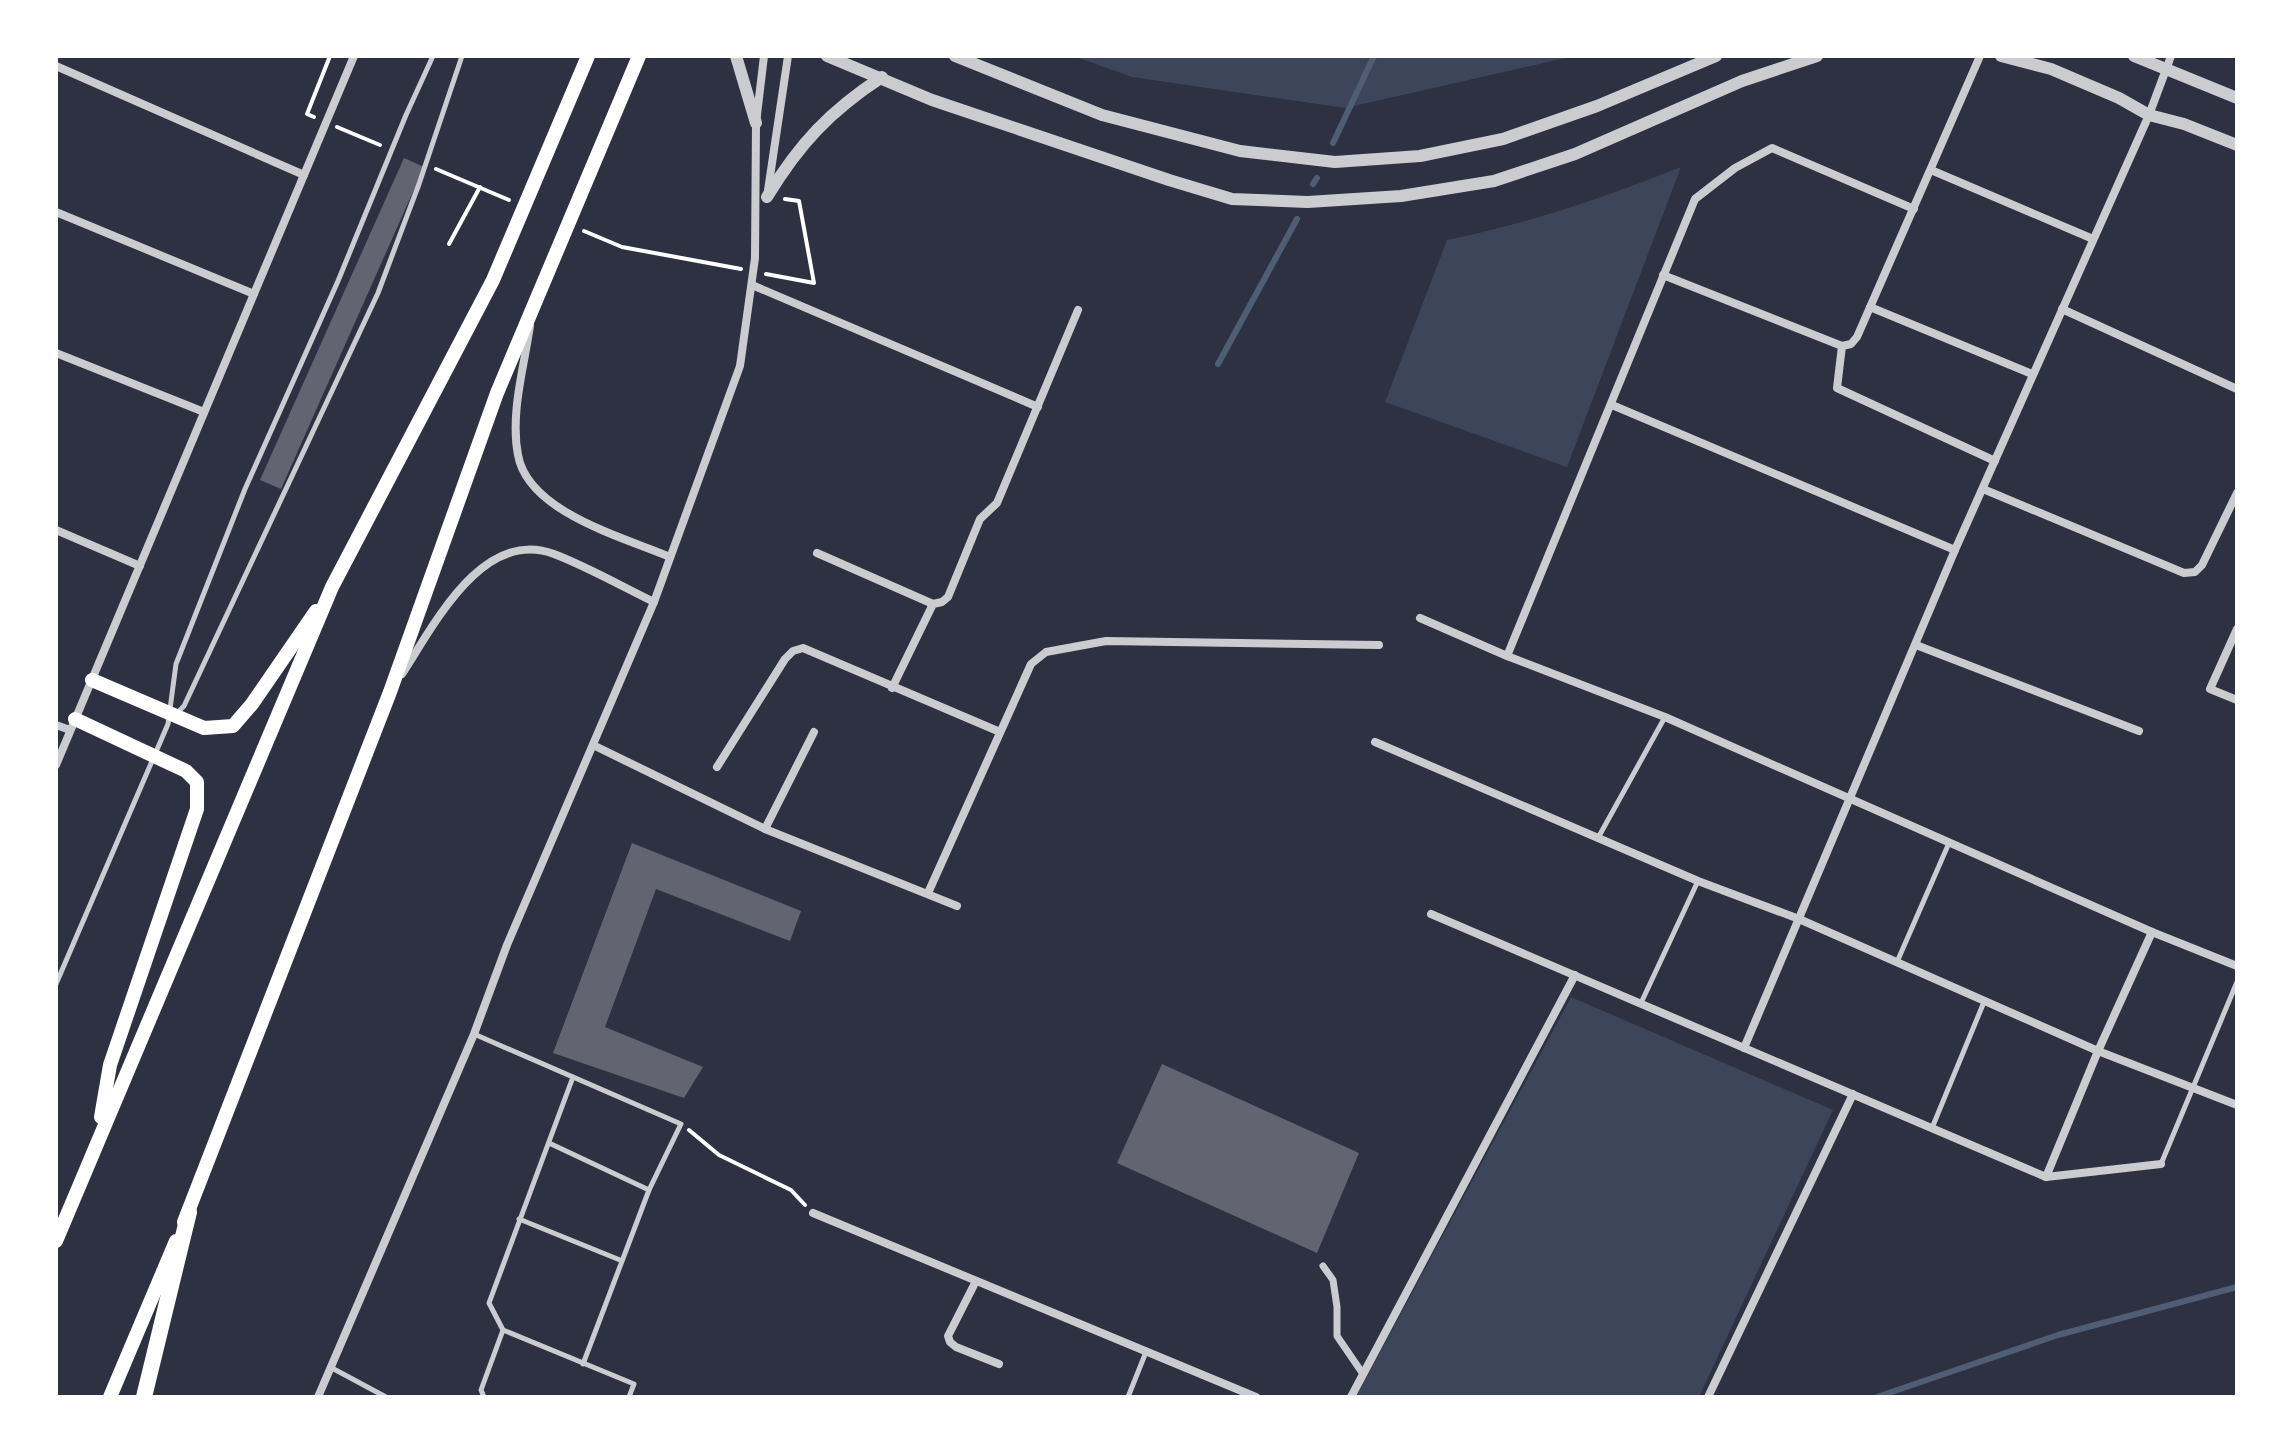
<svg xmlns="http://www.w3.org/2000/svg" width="2293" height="1453" font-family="'PT Sans',sans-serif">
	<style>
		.green { fill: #3c4559 }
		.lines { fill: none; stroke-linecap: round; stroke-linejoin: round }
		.stream { stroke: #4f5d75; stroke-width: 6 }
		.building { fill: #626471 }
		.path { stroke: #fff; stroke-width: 4 }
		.service { stroke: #caccd0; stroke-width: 5 }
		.pedestrian { stroke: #caccd0; stroke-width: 7 }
		.minor { stroke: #caccd0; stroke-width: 8 }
		.tertiary { stroke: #caccd0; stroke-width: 12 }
		.primary { stroke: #fff; stroke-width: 14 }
		.trunk { stroke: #fff; stroke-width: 16 }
	</style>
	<rect width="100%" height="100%" fill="#2d3142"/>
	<!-- green -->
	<g class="green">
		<polygon points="1073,56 1575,56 1345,108 1132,77"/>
		<path d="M1681,167L1567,467L1385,402L1447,240C1528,224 1605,197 1681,167Z"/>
		<polygon points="1571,997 1833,1110 1699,1397 1356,1397"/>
	</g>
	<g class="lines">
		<!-- stream -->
		<g class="stream">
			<polyline points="1333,143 1374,56"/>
			<polyline points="1313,184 1317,178"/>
			<polyline points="1218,364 1297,219"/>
			<polyline points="1877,1397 2058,1335 2237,1287"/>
		</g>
	</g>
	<!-- building -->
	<g class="building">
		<polygon points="404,158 424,167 281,489 260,480"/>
		<polygon points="632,843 801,911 790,941 656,889 605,1027 703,1067 684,1098 553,1053"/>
		<polygon points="1162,1064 1359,1153 1317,1253 1117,1163"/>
	</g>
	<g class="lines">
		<!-- path -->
		<g class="path">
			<polyline points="314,117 307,114 330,56"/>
			<polyline points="337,127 380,145"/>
			<polyline points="436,169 509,200"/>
			<polyline points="584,231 622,247 741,269"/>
			<polyline points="449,244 480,187"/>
			<polyline points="766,274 814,283 799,201 785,199"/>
			<polyline points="689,1130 719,1155 791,1190 805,1205"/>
		</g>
		<!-- service -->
		<g class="service">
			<polyline points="176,714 184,706 378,293 419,184 462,56"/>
			<polyline points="1598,838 1665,717"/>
			<polyline points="1897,962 1949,843"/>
			<polyline points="56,984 168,724 176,664 245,489 338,281 406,115 433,56"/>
			<polyline points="1641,1003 1698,881"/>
			<polyline points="474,1034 681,1124 649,1190 583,1364"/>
			<polyline points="573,1077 489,1303 503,1330 634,1384 629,1397"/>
			<polyline points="1932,1128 1984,1002"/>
			<polyline points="549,1143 649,1190"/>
			<polyline points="2161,1164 2237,982"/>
			<polyline points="519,1219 620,1260"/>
			<polyline points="330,1367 386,1397"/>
			<polyline points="484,1397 481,1390 503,1330"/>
			<polyline points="1128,1397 1146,1352"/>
		</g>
		<!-- pedestrian -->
		<polyline class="pedestrian" points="1323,1266 1333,1280 1337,1307 1337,1336 1363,1374"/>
		<!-- minor -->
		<g class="minor">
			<polyline points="56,66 304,175"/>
			<polyline points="1931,170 2093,239"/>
			<polyline points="768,190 788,56"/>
			<polyline points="56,212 254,294"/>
			<polyline points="1663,275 1842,346 1851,344 1857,337 1980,56"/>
			<polyline points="752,285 1038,407"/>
			<polyline points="1870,307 2032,374"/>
			<polyline points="2062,309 2237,389"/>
			<path d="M530,326C524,367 510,414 518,455C528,512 623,537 670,557"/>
			<polyline points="1842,346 1837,388 1995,461"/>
			<polyline points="56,353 204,412"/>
			<polyline points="1612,405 1955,550"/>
			<polyline points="1983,489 2184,573 2195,572 2202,565 2237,493"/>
			<polyline points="56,530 140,566"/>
			<polyline points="817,553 933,604"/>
			<polyline points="1420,618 1507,656 1665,717 2152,932 2237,966"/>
			<polyline points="2237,629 2210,689 2237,700"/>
			<polyline points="1916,645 2139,731"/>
			<polyline points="1507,656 1695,199 1735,168 1772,148 1914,209"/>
			<path d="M402,674C433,627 482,527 554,554C588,567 621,586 654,602"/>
			<polyline points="892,688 933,604 942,602 948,597 980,519 997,503 1078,310"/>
			<polyline points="56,725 70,730"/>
			<polyline points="1375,742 1698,881 1799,919 2098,1051 2237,1105"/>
			<polyline points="593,745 765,829 957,906"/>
			<polyline points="56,765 354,56"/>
			<polyline points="717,767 785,659 793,651 803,648 1000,732"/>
			<polyline points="765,829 814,732"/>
			<polyline points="928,893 1031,664 1046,652 1106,641 1379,645"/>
			<polyline points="1431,914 2046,1177 2161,1164"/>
			<polyline points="1744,1048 1955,550 2149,115 2171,56"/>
			<polyline points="2046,1177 2098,1051 2152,932"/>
			<polyline points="813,1213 1256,1397"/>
			<polyline points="976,1281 948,1336 950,1342 956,1347 999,1364"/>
			<polyline points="318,1397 474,1034 507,945 654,602 740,366 755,258 756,123 764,56"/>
			<polyline points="1351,1397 1575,975"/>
			<polyline points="1708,1397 1853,1094"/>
		</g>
		<!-- tertiary -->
		<g class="tertiary">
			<polyline points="736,56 756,123"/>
			<polyline points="827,56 932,100 1169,180 1232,199 1308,202 1401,196 1494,181 1575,154 1742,81 1817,56"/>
			<polyline points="955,56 1102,115 1240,151 1335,162 1420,156 1503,139 1597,106 1716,56"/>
			<polyline points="2001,56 2051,69 2119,98 2149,115 2184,124 2237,145"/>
			<polyline points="2134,56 2237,98"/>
			<path d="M767,197C799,144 830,111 882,77"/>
		</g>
		<!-- primary -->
		<g class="primary">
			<polyline points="92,680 204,728 233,726 252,704 316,611"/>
			<polyline points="75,719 186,771 197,782 197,809 110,1065 101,1117"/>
			<polyline points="184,1222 390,692 497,393 639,56"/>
			<polyline points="56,1241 332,587 493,280 588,56"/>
			<polyline points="110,1397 176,1241"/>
		</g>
		<!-- trunk -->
		<polyline class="trunk" points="144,1397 189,1212"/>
	</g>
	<!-- border -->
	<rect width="2293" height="1453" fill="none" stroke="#ffffff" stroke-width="116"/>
</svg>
